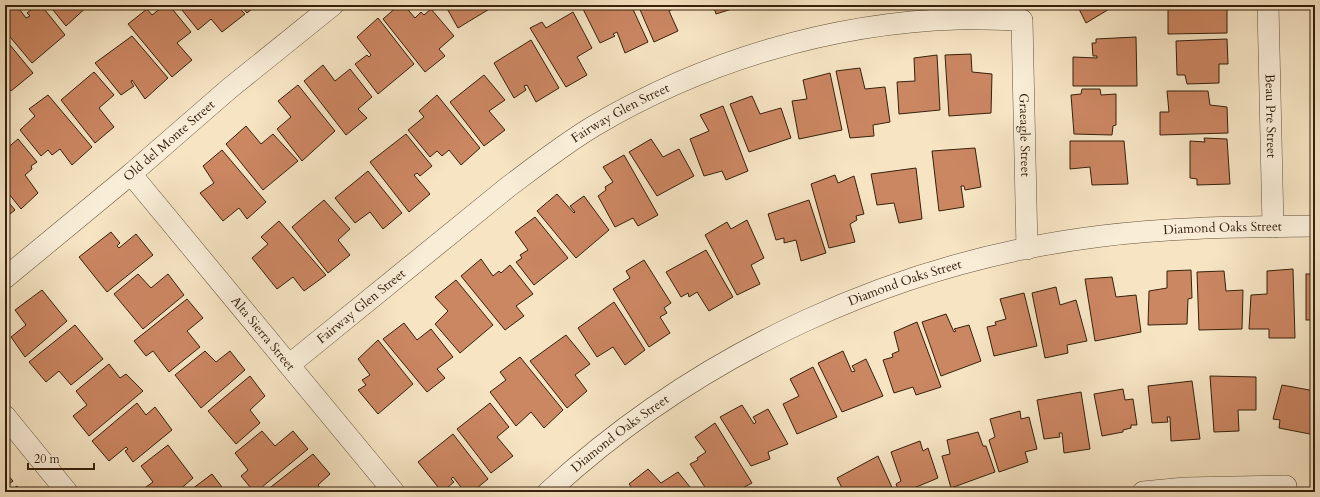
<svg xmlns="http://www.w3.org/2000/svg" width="1320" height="497" font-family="Cardo,serif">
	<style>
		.building { fill: #cb8662; stroke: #36210c }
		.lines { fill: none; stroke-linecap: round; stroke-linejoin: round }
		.street-casing { stroke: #66523a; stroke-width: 22 }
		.street { stroke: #f9edd8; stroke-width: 21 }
		.labels { text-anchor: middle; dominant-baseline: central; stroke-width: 4; stroke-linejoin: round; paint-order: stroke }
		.street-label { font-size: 13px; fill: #36210c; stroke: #f9edd8 }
	</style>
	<rect width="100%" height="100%" fill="#f6e4c3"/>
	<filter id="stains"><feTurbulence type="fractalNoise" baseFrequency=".005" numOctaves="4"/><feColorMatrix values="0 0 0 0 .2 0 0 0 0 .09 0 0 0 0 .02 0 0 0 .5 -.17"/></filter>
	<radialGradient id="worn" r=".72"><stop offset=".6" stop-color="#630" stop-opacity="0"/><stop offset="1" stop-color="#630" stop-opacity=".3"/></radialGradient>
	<!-- building -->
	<g class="building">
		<polygon points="9,5 16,5 26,18 30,16 27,13 37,5 41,5 65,35 32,63 5,31 5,9"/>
		<polygon points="49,5 89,5 66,26"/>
		<polygon points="165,5 169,5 191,32 177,43 192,60 172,77 128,24 147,9 152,15"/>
		<polygon points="178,5 236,5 245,14 222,32 211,19 198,30"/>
		<polygon points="240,5 257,5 247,13"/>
		<polygon points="399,5 404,5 415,18 421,12 424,15 431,9 454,36 439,49 445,56 425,72 383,19"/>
		<polygon points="445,5 496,5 458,28"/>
		<polygon points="587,5 631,5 648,42 625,53 617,32 613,34 615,36 600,43 582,7"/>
		<polygon points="638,5 677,5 678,6 669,11 678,31 654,42"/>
		<polygon points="713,5 741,5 741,6 716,14"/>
		<polygon points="1077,5 1109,5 1111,8 1086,23"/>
		<polygon points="1168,5 1208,5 1208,7 1227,6 1227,33 1168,34"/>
		<polygon points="573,12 592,48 577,57 587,75 566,87 530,28 542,22 546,28"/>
		<polygon points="378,18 414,64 378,94 355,64 367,55 369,57 371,55 357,37"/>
		<polygon points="132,36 168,78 145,99 132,80 131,82 134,86 121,95 95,63"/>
		<polygon points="1136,37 1137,86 1073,86 1073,57 1097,58 1097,56 1093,56 1092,43 1096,43 1096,39"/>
		<polygon points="1313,38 1315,38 1315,62 1314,62"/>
		<polygon points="5,39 33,73 11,91 5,83"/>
		<polygon points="1227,39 1228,64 1219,64 1219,83 1187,84 1185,75 1177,75 1176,41"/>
		<polygon points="531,40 559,88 536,102 527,85 524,86 526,90 514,98 494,63"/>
		<polygon points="971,54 972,72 992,74 991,113 949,116 945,55"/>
		<polygon points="937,55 940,110 899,114 897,82 915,81 914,58"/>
		<polygon points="323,65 335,81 350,69 372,97 358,109 367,118 346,135 304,81"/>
		<polygon points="860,68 865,89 885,87 890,122 873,125 874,136 850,138 836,71"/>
		<polygon points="94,72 114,95 99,108 114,127 95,143 61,100"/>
		<polygon points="830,73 842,130 799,139 792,101 807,99 803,80"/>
		<polygon points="484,75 505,100 489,111 505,130 484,146 450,102"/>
		<polygon points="298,85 335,131 302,161 277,129 291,117 278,101"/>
		<polygon points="1082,89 1100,89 1101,95 1116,94 1116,125 1113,126 1112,135 1074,134 1071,95 1081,94"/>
		<polygon points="1167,91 1208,91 1210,105 1227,107 1228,133 1160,135 1160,112 1169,112"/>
		<polygon points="48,95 92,147 72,165 60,149 52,155 48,150 41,156 20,130 35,116 29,109"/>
		<polygon points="437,95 480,148 461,165 449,150 442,156 437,151 430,157 408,130 424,117 419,111"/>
		<polygon points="752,96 760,114 781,108 791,138 749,152 730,104"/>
		<polygon points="723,106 748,171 726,180 722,171 704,176 690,139 709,131 700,115"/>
		<polygon points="246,126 261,144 273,134 298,161 263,190 226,144"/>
		<polygon points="406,134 432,166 420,176 417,173 414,175 430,194 409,212 370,162"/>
		<polygon points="1204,138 1227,139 1230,184 1197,185 1197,179 1190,178 1190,141 1205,142"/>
		<polygon points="18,139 37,162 31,166 32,169 25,175 38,193 21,209 5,189 5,150"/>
		<polygon points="651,139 663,157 679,149 694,176 657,196 629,152"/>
		<polygon points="1070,141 1124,141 1128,184 1092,185 1090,167 1070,169"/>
		<polygon points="975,148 981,187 965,190 964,186 961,186 964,207 939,211 932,151"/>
		<polygon points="222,150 266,202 247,219 239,208 223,221 200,193 214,183 203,166"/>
		<polygon points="624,155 658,215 638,226 633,218 615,227 598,196 606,190 605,187 613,182 603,167"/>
		<polygon points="916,168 922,219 899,223 894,203 877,205 871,174"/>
		<polygon points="368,171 402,213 383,229 370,212 355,223 335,198"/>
		<polygon points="835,175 838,183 854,176 864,214 856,216 857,220 850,224 855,242 829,248 811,184"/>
		<polygon points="557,194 574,213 575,212 570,206 584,196 609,230 576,258 537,211"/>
		<polygon points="5,198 15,210 5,218"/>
		<polygon points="324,200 350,229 338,240 350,255 328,273 292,227"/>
		<polygon points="809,200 826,253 801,261 796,240 784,243 784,238 776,240 768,214"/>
		<polygon points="535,217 568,258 534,285 516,262 522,258 520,255 528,250 515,232"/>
		<polygon points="747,220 764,258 751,265 760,284 737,295 705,235 727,222 731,229"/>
		<polygon points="279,221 326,275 304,291 293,277 277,289 252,258 268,244 261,237"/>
		<polygon points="111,232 120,243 117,246 119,248 136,234 153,255 107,292 79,257"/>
		<polygon points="706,250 733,297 709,311 697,292 689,297 688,293 681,297 666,272"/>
		<polygon points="481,259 493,276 499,271 501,273 510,265 533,294 516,306 524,316 505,330 461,276"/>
		<polygon points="644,260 671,303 664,308 667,313 660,317 670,333 649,347 613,289 630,278 626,271"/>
		<polygon points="1293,269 1295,338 1269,338 1269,329 1249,329 1251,295 1267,294 1267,271"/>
		<polygon points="1191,270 1192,298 1188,299 1187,324 1148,325 1149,291 1167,288 1167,271"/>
		<polygon points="1224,271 1226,291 1243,290 1242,329 1199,330 1197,272"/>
		<polygon points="138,274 151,288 168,274 184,295 143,329 114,294"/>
		<rect x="1306" y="274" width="9" height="46"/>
		<polygon points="1112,277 1116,297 1136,295 1141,332 1095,341 1085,279"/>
		<polygon points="456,280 493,325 460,353 435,324 448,311 435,297"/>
		<polygon points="1056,287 1060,305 1076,300 1087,341 1067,345 1068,353 1045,358 1032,293"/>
		<polygon points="42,290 67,321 25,357 11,337 26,325 15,310"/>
		<polygon points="1024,293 1037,346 994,356 987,327 996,325 995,322 1006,319 1000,299"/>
		<polygon points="187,299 203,318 187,331 200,347 169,372 153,351 146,356 134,341"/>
		<polygon points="614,302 645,350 625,365 613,347 597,357 578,328"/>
		<polygon points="946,314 954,332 956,331 954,329 969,325 981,361 941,376 922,322"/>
		<polygon points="917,322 941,387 916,395 913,387 894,393 883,360 893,357 892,354 899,351 894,332"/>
		<polygon points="404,323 417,340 431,329 453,357 437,369 445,378 427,392 383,339"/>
		<polygon points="75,325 103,359 71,385 59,371 46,382 29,362"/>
		<polygon points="566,335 590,364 575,375 587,391 567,408 530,361"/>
		<polygon points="378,340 413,384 378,414 358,390 366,385 362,380 370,375 358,359"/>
		<polygon points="205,351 216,362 230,351 245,370 201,408 175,375"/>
		<polygon points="843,351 852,372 855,371 852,366 866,359 883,396 842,412 818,363"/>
		<polygon points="520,357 563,410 544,428 531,412 516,426 490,392 506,380 500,372"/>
		<polygon points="109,364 120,378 126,374 143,391 89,436 73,416 87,405 76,391"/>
		<polygon points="813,367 837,417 797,434 783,404 799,396 790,379"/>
		<polygon points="250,376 265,396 250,410 260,423 236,444 208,411"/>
		<polygon points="1210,376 1256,377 1256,410 1238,410 1239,431 1214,432"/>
		<polygon points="1192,381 1200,439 1171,441 1170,417 1167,417 1168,422 1152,423 1148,386"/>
		<polygon points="1282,385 1315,391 1315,435 1279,428 1280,420 1273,419"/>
		<polygon points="1123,389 1125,400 1133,399 1137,425 1131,425 1131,428 1123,430 1123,432 1102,436 1094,394"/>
		<polygon points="1081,392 1090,449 1064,453 1062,433 1059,433 1060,437 1044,439 1037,400"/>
		<polygon points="137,403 146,415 155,407 172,430 133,462 125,451 128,449 126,447 109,461 92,441"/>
		<polygon points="490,403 509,427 497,437 513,456 491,473 457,429"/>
		<polygon points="742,405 754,424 756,422 753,417 768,409 788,444 768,452 770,459 751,466 720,417"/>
		<polygon points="1020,411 1021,419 1029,417 1037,449 1025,452 1028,462 999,472 989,440 995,437 990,419"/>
		<polygon points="715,423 752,483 735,492 730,492 728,487 719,492 708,492 690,464 698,460 697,458 706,452 695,437"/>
		<polygon points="262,431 275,446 293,431 308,449 256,492 254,492 241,476 248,470 235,453"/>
		<polygon points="978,432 983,446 986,446 995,472 951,488 942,456 950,454 947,440"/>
		<polygon points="453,434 488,479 472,492 465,492 453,477 451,479 454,482 442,492 418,462"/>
		<polygon points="920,441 923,451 928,448 938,478 914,488 915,492 899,492 896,484 901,481 891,452"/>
		<polygon points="168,445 193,478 177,492 139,492 153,482 141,466"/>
		<polygon points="313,454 330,474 318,485 323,492 269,492 267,490"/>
		<polygon points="878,456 894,492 844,492 837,478"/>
		<polygon points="648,469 661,483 678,472 694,492 635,492 629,484"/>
		<polygon points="5,472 13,481 5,487"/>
		<polygon points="212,474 225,491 223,492 188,492"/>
		<polygon points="17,486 22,492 9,492"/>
	</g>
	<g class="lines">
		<defs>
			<g id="street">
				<path id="s1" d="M1268,5L1273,227"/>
				<path id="s2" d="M131,174L394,492"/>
				<path id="s3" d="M5,278L131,174L230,88L333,5"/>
				<path id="s4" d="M289,365L508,187C536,166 564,144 594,126C704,61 831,23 958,19C979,18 1001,20 1022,20L1027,249"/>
				<polyline points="5,416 67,492"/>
				<path id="s5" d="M548,492C700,352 897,261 1102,236C1172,227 1244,227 1315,226"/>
				<polyline points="1143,492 1185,488 1286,486 1286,492"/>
			</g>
		</defs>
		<!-- street casing -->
		<use href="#street" class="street-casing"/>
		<!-- street -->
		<use href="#street" class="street"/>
	</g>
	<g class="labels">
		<!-- street labels -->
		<g class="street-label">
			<text stroke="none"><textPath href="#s4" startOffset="417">Fairway Glen Street</textPath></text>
			<text stroke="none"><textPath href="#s1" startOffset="111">Beau Pre Street</textPath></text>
			<text stroke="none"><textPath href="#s4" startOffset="950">Graeagle Street</textPath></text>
			<text stroke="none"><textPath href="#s3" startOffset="214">Old del Monte Street</textPath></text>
			<text stroke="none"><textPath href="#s5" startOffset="741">Diamond Oaks Street</textPath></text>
			<text stroke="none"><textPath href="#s5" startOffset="417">Diamond Oaks Street</textPath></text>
			<text stroke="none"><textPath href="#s4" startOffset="93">Fairway Glen Street</textPath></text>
			<text stroke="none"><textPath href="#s2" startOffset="207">Alta Sierra Street</textPath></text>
			<text stroke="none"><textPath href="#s5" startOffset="93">Diamond Oaks Street</textPath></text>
		</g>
	</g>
	<!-- margin -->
	<rect width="1320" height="497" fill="none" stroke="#f6e4c3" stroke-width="20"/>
	<rect x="6" y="6" width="1308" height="485" fill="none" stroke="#36210c" stroke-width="2"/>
	<rect x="10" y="10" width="1300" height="477" fill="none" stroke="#36210c"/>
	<!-- scale -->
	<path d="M28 463v6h66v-6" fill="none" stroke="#36210c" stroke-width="2"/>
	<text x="34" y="463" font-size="12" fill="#36210c" stroke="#f9edd8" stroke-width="3" paint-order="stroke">20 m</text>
	<rect width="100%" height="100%" filter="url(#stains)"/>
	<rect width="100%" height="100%" fill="url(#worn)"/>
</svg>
